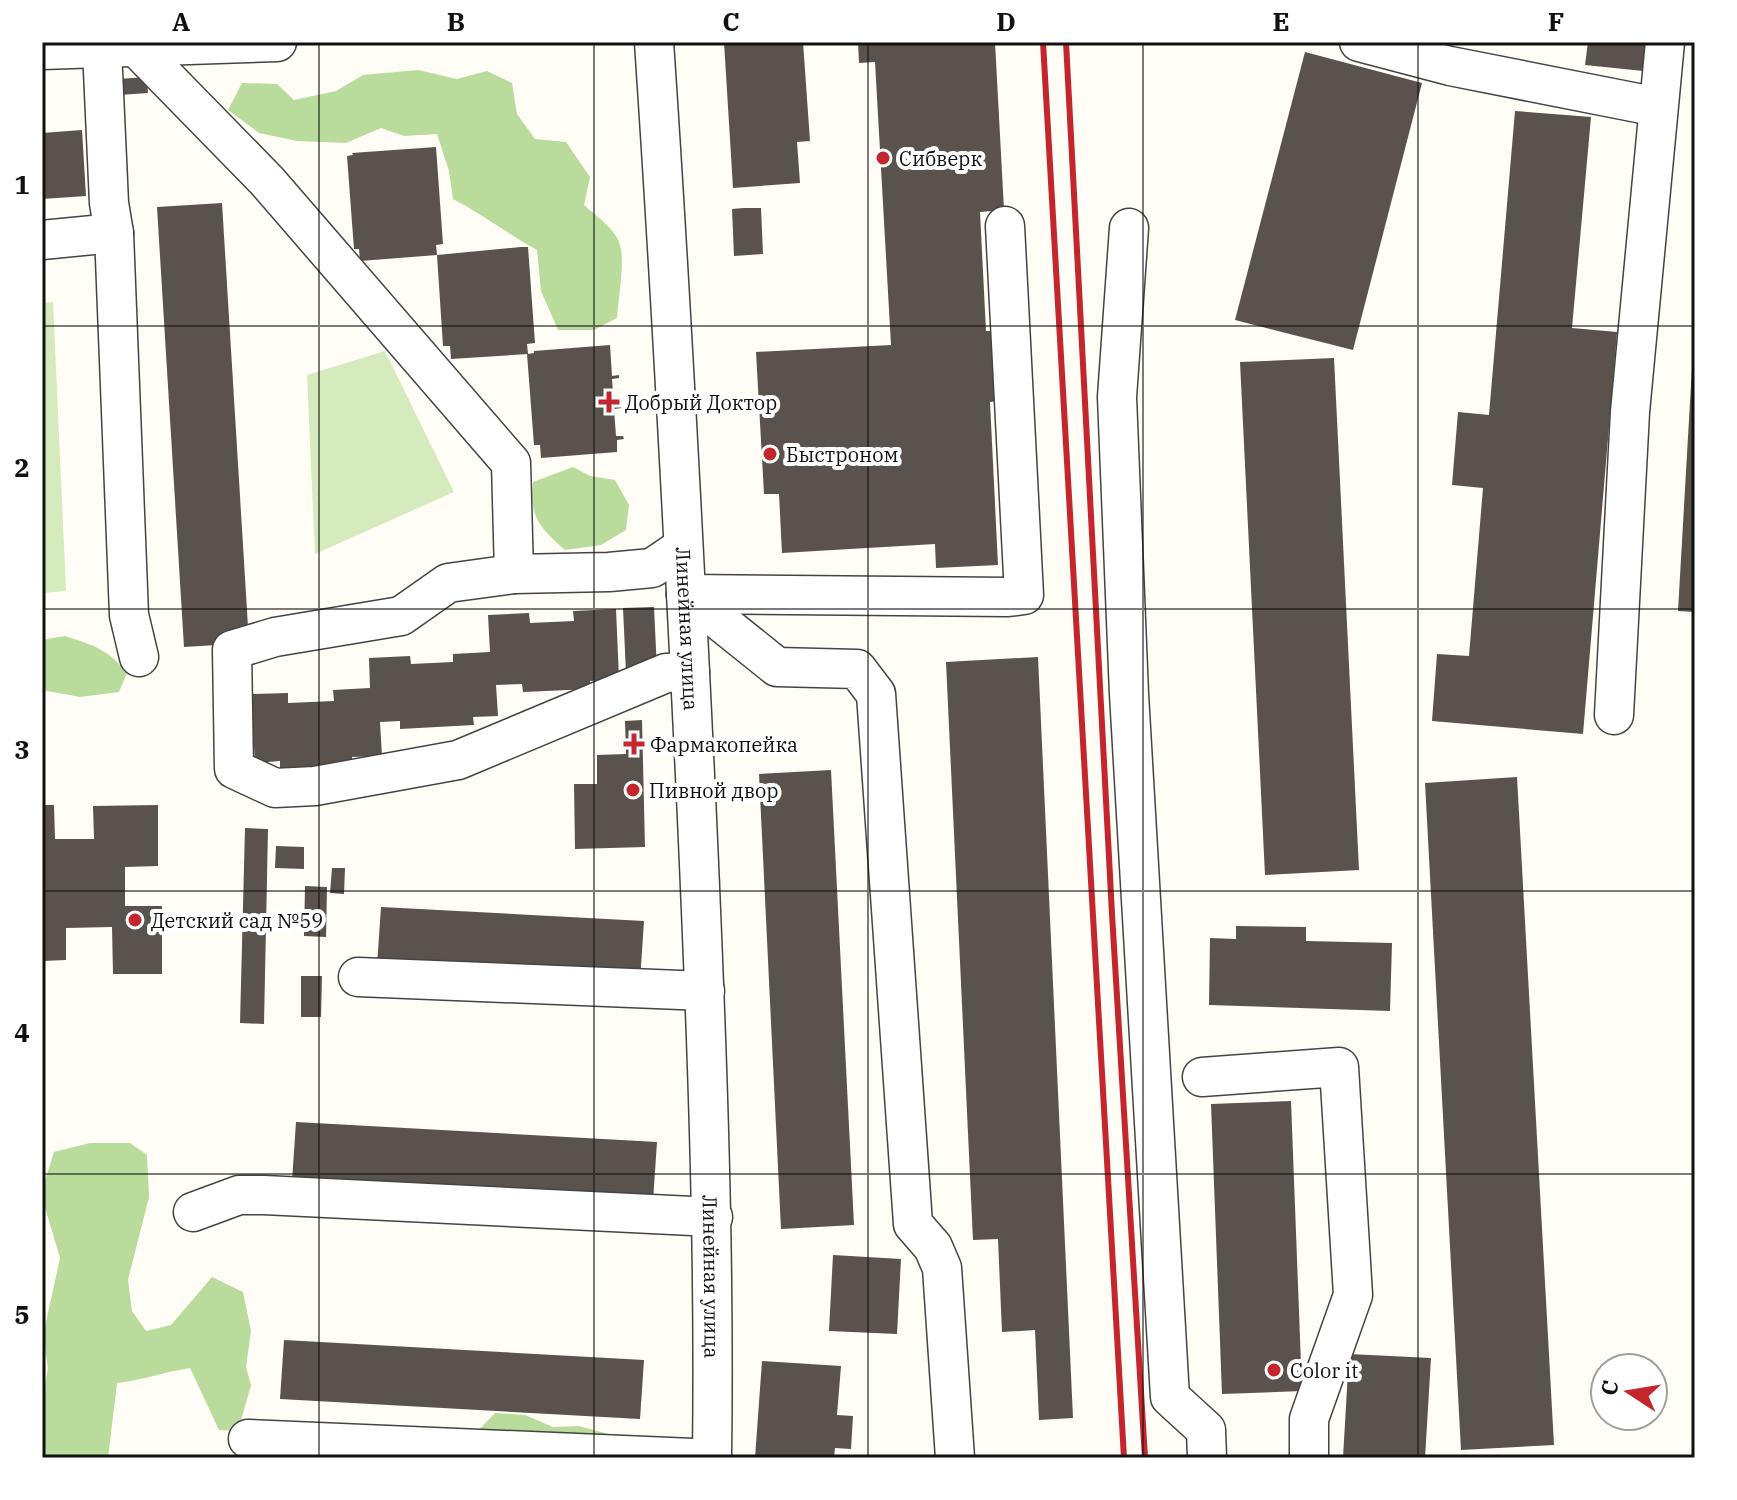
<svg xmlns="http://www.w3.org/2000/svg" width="1737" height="1500" font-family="'IBM Plex Serif',serif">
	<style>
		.green { fill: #d5ebbd }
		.forest { fill: #b9dc9c }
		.building { fill: #5a524d }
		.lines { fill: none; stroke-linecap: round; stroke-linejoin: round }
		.minor-casing { stroke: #444; stroke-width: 41 }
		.minor { stroke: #fff; stroke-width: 38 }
		.rail { stroke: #c4262e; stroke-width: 6 }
		.grid { fill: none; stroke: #111; stroke-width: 2; stroke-opacity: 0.55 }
		.poi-dot { fill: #c4262e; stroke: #fff; stroke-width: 3 }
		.labels { text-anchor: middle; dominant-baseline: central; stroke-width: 8; stroke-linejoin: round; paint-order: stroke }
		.poi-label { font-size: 20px; fill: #111; stroke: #fff; text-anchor: start }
		.street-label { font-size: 20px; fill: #111; stroke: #fff }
		.neatline { fill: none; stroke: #111; stroke-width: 3 }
		.grid-label { font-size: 26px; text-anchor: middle; font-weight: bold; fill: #111 }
	</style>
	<rect width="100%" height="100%" fill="#fffdf5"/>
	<!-- green -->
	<g class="green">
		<polygon points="53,302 66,591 42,593 42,303"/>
		<polygon points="385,351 454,492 315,554 307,375"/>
	</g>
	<!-- forest -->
	<g class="forest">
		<path d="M418,70L457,79L487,71L512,83L517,114L535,139L566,142L590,177L584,205C596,216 613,227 619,242C626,259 618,299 617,318L594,330H558L541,291L537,250C508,234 482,214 453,199L449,171L437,134L404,136L381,128L346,143L297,141L259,133L228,110L242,83L277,84L294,100L336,91L363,75Z"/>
		<path d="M573,467L590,476L615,480L629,505L626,530L601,545L565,550C540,528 529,517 533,482Z"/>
		<path d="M65,636C93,645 109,650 127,673L119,692L80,697L42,690V640Z"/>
		<path d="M90,1143H130L147,1155L149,1197L128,1280L132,1311L146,1331L171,1325L212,1277L243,1292L251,1331L246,1367L251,1385L238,1431L219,1430L190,1368C165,1372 142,1380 117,1383L108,1458H42V1402L48,1368L43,1336L60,1258L44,1204V1184L54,1152Z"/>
		<polygon points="495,1413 525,1415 553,1427 579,1426 619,1437 476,1433"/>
	</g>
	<!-- building -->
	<g class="building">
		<polygon points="724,42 803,42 810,141 797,142 800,183 733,188"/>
		<polygon points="858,42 995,42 1004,210 980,212 986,331 1004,331 1007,400 990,402 998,565 936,568 935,544 782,553 779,494 764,494 756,352 891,345 875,62 859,63"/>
		<polygon points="1588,42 1656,42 1653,72 1585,65"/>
		<polygon points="1305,52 1422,83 1353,350 1235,320"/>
		<polygon points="147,77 148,93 119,95 118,79"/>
		<polygon points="1515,111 1591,117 1572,328 1617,332 1583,734 1432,721 1437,654 1469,656 1483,488 1452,485 1458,412 1489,415"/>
		<polygon points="82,130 86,196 42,199 42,133"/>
		<polygon points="436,147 443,244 436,245 437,255 360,261 359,249 354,249 347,156 353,155 352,153"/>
		<polygon points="222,203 249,643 184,647 157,207"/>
		<polygon points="744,208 761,208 763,254 734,256 732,209"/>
		<polygon points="521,247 528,247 535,343 527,344 528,354 451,359 450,346 443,346 437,255"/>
		<polygon points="610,345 612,376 619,375 619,378 612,379 614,406 621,405 622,408 614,409 616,436 623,436 624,439 617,440 617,452 541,458 540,445 534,445 527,354 534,353 534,351"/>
		<polygon points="1693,350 1695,350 1695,612 1678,611"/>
		<polygon points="1334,358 1359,870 1265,875 1240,362"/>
		<polygon points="654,607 657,671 626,673 623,608"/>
		<polygon points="616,609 619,679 590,681 591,689 523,692 522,684 496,685 498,716 473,717 474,725 400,729 400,721 380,722 382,756 352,757 352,767 280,770 280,761 255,763 251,694 288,693 288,703 334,701 333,690 370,688 369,658 410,656 411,664 453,662 453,654 490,652 488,615 529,613 530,623 574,621 573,611"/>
		<polygon points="1038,657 1073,1418 1039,1420 1035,1330 1002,1332 998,1239 973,1240 946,662"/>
		<polygon points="642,720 645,847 575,849 574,784 597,784 597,755 626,754 625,721"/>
		<polygon points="831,770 854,1225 781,1229 759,774"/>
		<polygon points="1517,777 1554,1445 1461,1450 1425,783"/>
		<polygon points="42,805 54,805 55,839 94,839 93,806 158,805 158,866 125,867 125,906 162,906 162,974 113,974 112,927 66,928 66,960 42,961"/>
		<polygon points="245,828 268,829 264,1024 240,1023"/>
		<polygon points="276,846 304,847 304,869 275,868"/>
		<polygon points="332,868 345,868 344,894 330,893"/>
		<polygon points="305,886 327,887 326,937 304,936"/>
		<polygon points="381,907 644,921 640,981 377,966"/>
		<polygon points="1236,926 1306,927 1306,941 1392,943 1390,1011 1209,1005 1210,938 1236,939"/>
		<polygon points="301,976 322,976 321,1017 301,1017"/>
		<polygon points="1291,1101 1302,1391 1222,1394 1211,1104"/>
		<polygon points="296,1122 657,1142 653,1201 292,1181"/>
		<polygon points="833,1255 901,1259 897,1334 829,1331"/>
		<polygon points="284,1340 644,1360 640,1419 280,1399"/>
		<polygon points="1349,1354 1431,1358 1425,1458 1343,1458"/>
		<polygon points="762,1361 841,1366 837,1415 853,1416 851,1449 835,1448 834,1458 755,1458"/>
	</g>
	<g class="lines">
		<defs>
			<g id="minor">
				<polyline points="137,42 137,48 267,181 511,463 514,574"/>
				<path id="s1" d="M654,42C671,293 684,544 696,796C706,1017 715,1237 712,1458"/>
				<polyline points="1359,42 1450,66 1658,107"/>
				<polyline points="102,49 109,203 114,233 129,615 139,657"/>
				<polyline points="42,50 277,42"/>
				<polyline points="1129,228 1117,397 1129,694 1170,1397 1206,1430 1207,1458"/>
				<polyline points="42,240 114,233"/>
				<polyline points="683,547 652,568 609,572 514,574 448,583 401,616 275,637 232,650 234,769 275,788 315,786 458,760 666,673 690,672"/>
				<polyline points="686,594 777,667 857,669 876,694 913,1224 933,1247 942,1268 955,1458"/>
				<polyline points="686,594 1008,597 1024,595 1005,226"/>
				<polyline points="1614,715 1630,412 1665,42"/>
				<polyline points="358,977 705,991"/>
				<polyline points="1202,1077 1339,1067 1353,1295 1309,1419 1309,1458"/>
				<polyline points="193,1212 239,1195 264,1195 713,1217"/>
				<polyline points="248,1439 693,1458"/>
			</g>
		</defs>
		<!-- minor casing -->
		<use href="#minor" class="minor-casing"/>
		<!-- minor -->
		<use href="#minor" class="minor"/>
		<!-- rail -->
		<g class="rail">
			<polyline points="1043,42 1124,1458"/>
			<polyline points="1066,42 1112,914 1145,1458"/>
		</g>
	</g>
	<!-- grid -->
	<path class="grid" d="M319,42V1458M594,42V1458M868,42V1458M1143,42V1458M1418,42V1458M42,326H1695M42,609H1695M42,891H1695M42,1174H1695"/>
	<!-- markers -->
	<g class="poi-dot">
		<circle cx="883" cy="158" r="8"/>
		<path d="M605 390h8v8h8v8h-8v8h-8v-8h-8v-8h8z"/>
		<circle cx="770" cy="454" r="8"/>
		<path d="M630 732h8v8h8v8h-8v8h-8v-8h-8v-8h8z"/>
		<circle cx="633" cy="790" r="8"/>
		<circle cx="135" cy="920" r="8"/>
		<circle cx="1274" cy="1370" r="8"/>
	</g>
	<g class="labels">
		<!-- poi labels -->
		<g class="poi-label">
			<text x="899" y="158">Сибверк</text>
			<text x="625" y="402">Добрый Доктор</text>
			<text x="786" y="454">Быстроном</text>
			<text x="650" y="744">Фармакопейка</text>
			<text x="649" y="790">Пивной двор</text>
			<text x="151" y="920">Детский сад №59</text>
			<text x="1290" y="1370">Color it</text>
		</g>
		<!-- street labels -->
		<g class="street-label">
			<text stroke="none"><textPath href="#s1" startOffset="588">Линейная улица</textPath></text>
			<text stroke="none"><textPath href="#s1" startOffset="1236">Линейная улица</textPath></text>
		</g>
	</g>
	<!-- border -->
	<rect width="1737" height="1500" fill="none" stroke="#ffffff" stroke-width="88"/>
	<!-- north arrow -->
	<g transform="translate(1629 1392) rotate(282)"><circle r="38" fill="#ffffff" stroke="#a0a0a0" stroke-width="2"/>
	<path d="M0-6L14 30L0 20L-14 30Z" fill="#c4262e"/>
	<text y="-12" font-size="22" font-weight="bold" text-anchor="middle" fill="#111111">С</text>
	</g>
	<rect x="44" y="44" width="1649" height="1412" class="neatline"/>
	<g class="grid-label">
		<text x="181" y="31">A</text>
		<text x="456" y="31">B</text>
		<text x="731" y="31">C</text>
		<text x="1006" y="31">D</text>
		<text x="1281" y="31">E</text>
		<text x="1556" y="31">F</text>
		<text x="22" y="194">1</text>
		<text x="22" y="477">2</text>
		<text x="22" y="759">3</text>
		<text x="22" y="1042">4</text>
		<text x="22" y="1324">5</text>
	</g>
</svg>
